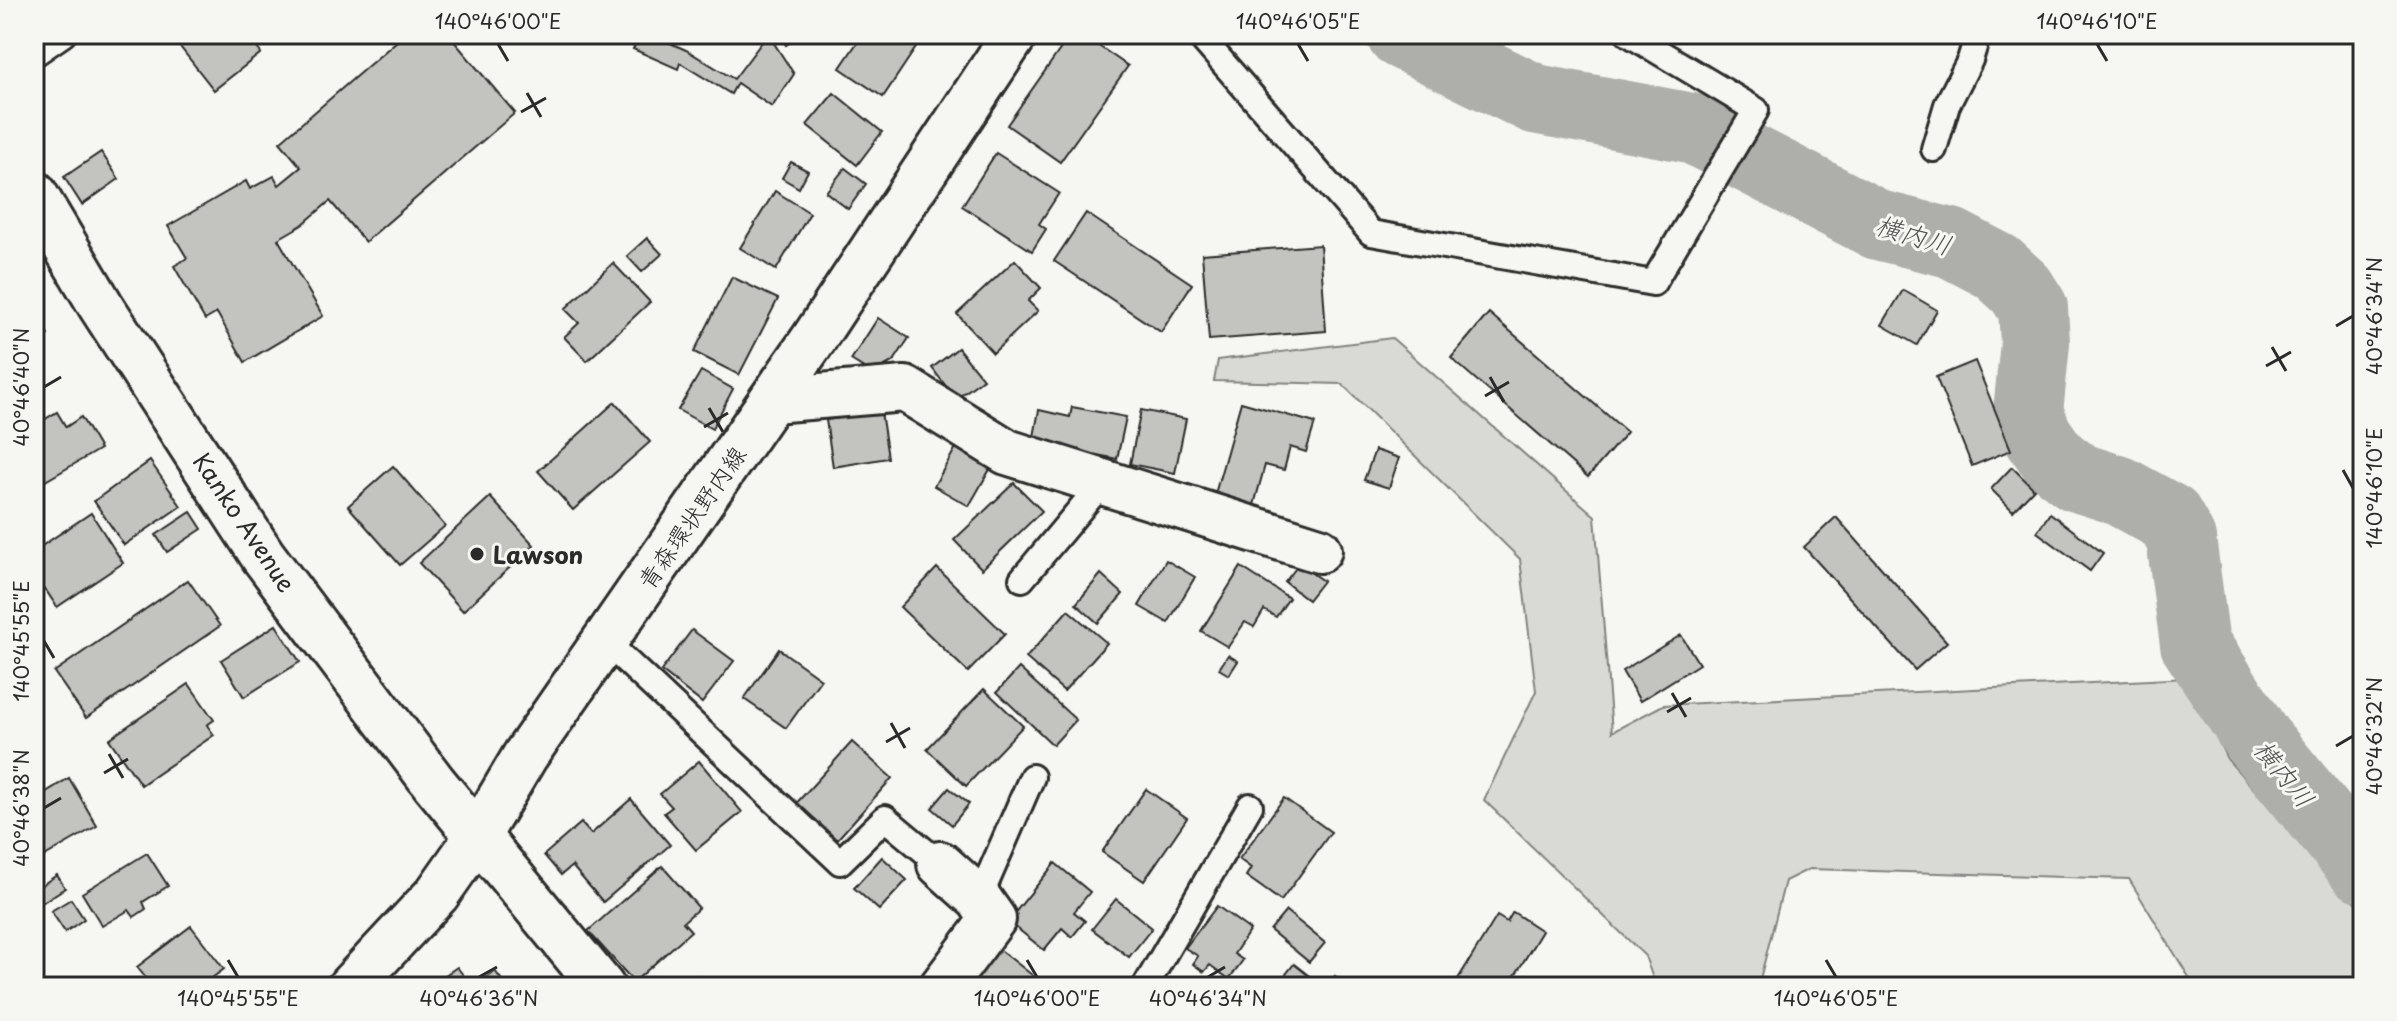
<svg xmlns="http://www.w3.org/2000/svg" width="2397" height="1021" font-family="'Playpen Sans','Klee One',sans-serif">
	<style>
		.green { fill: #d9d9d5; stroke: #828280; stroke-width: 2 }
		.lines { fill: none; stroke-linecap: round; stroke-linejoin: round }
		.river { stroke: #aeaeab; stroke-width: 70 }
		.building { fill: #c3c3c0; stroke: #2b2b2b; stroke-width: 2 }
		.service-casing { stroke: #2b2b2b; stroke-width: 30 }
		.minor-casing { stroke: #2b2b2b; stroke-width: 50 }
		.primary-casing { stroke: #2b2b2b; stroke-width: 50 }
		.trunk-casing { stroke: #2b2b2b; stroke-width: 50 }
		.service { stroke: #f6f6f2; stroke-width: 24 }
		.minor { stroke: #f6f6f2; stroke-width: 44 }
		.primary { stroke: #f6f6f2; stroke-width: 44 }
		.trunk { stroke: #f6f6f2; stroke-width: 44 }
		.ticks { fill: none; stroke: #2b2b2b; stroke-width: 3 }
		.poi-dot { fill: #2b2b2b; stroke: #f6f6f2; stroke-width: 3 }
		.labels { text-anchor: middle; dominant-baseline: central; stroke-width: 6; stroke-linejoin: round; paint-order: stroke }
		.street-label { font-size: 24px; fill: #2b2b2b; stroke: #f6f6f2 }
		.poi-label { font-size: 24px; font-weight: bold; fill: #2b2b2b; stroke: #f6f6f2; text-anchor: start }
		.water-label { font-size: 26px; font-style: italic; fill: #525251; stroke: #f6f6f2 }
		.neatline { fill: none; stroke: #2b2b2b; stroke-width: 3 }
		.ticks-label { font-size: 20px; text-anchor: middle; fill: #2b2b2b }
	</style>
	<rect width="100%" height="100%" fill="#f6f6f2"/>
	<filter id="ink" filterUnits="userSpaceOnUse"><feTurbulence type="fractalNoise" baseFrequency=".0125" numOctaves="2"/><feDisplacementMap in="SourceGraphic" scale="16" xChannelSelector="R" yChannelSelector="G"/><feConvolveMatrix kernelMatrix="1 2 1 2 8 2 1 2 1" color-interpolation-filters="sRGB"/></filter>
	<g filter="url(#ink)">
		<!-- green -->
		<polygon class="green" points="1392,338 1595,516 1612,732 1663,705 2188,678 2227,759 2363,911 2363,987 2195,987 2129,879 1809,869 1785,881 1758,987 1656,987 1645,956 1484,800 1536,691 1520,559 1342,384 1214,381 1218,360"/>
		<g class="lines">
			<!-- river -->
			<polyline class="river" points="1401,34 1535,99 1691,128 1878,225 1951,243 1997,267 2021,289 2033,308 2035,343 2028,412 2038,436 2055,460 2077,477 2118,490 2169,518 2181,539 2195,644 2258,740 2363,868"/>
		</g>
		<!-- building -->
		<g class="building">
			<polygon points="170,34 246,34 261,53 214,90"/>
			<polygon points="405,34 448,34 515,113 365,242 330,201 302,225 278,239 323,316 245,362 217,313 205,320 174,266 187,258 168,226 246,181 250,189 274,176 279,185 301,167 280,142"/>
			<polygon points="641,34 650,34 686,50 734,79 768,34 794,74 772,107 737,83 731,94 680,63 678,69 633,49"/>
			<polygon points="778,34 801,34 786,45"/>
			<polygon points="863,34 918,34 923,37 883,97 840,68"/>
			<polygon points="1071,34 1081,34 1128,66 1060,162 1007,125"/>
			<polygon points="834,93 882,132 857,165 807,125"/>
			<polygon points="101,152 119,179 82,205 64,177"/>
			<polygon points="996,153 1059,193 1039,224 1046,229 1032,251 962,206"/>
			<polygon points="791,162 808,171 799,188 782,178"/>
			<polygon points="845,168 866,184 848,209 826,192"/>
			<polygon points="775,191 810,213 776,270 740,248"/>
			<polygon points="1086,213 1192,284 1161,332 1054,261"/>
			<polygon points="647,238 662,254 642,272 627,256"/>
			<polygon points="1320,245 1326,331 1209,340 1202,254"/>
			<polygon points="1015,260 1041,288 1028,301 1038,311 993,353 957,314"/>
			<polygon points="613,263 650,302 587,361 564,337 579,323 565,309"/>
			<polygon points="732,277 778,299 739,375 694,352"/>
			<polygon points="1903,290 1937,310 1917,345 1882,325"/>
			<polygon points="34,311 48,335 34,344"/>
			<polygon points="1489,313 1627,432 1588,477 1451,358"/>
			<polygon points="878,318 909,338 894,361 872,373 851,360"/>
			<polygon points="958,348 983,379 956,399 932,368"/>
			<polygon points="1975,361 2011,450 1972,466 1936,377"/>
			<polygon points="701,371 733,389 712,429 678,410"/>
			<polygon points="615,402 650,442 573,510 538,471"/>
			<polygon points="1241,402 1315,423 1306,452 1290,447 1284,470 1265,465 1254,505 1215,494"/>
			<polygon points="1072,407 1126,417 1117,459 1033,442 1039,410 1070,417"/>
			<polygon points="1141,410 1186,419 1175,473 1130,464"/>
			<polygon points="57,412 66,427 81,417 100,449 35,487 34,426"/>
			<polygon points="881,412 888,458 833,467 826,420"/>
			<polygon points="958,444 993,464 969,506 934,486"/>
			<polygon points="1375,450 1399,458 1389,488 1364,480"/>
			<polygon points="150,461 181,506 124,545 94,501"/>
			<polygon points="393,466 445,526 400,565 348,506"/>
			<polygon points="2012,467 2034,489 2013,511 1991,489"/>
			<polygon points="1014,483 1042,511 982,569 954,540"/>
			<polygon points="490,497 534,545 463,611 419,563"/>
			<polygon points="191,512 202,529 167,552 156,535"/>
			<polygon points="91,513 123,563 57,607 45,589 34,597 34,537 40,547"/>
			<polygon points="2050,513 2103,553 2090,571 2037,532"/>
			<polygon points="1836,517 1947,642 1915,670 1804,547"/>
			<polygon points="1166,560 1195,577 1168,623 1139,606"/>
			<polygon points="1299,564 1323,581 1308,600 1285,582"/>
			<polygon points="1241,567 1289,598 1276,617 1264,610 1254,627 1245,622 1228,647 1201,631"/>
			<polygon points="937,568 1005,634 968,672 900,607"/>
			<polygon points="1101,574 1123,594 1098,623 1076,604"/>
			<polygon points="188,580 220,626 86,718 54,672"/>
			<polygon points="1068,610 1107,643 1064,691 1026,658"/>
			<polygon points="276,625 300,662 244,697 221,660"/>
			<polygon points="692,630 734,661 702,703 661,671"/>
			<polygon points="1681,635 1699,664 1640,701 1622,671"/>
			<polygon points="779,649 821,679 786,728 744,699"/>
			<polygon points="1228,655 1238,661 1229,675 1219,669"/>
			<polygon points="1019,668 1076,720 1053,745 997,692"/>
			<polygon points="189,684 214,720 207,725 214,735 141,785 109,739"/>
			<polygon points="984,689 1023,726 966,786 927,749"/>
			<polygon points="852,742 892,778 834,843 793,807"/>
			<polygon points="699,761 742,812 696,850 664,813 672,807 660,794"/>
			<polygon points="69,778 97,826 34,862 34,787 41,783 46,792"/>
			<polygon points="949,788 969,804 952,825 932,808"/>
			<polygon points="1146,789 1187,818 1144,881 1102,852"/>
			<polygon points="1284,798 1331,832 1281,901 1246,876 1251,868 1239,859"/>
			<polygon points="631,799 670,845 603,902 572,866 561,875 544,855 581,823 591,834"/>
			<polygon points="147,853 168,886 143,902 146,909 134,917 129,910 102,926 82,893"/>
			<polygon points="882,857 907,880 879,910 854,888"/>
			<polygon points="1055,863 1090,892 1074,912 1085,921 1072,937 1062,928 1044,950 1008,921"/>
			<polygon points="662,866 699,908 683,922 691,931 634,982 588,931"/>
			<polygon points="57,875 65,888 43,902 36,889"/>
			<polygon points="71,899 84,919 65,932 51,911"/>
			<polygon points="1116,899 1152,928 1129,957 1092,929"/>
			<polygon points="1217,906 1250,930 1234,954 1243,960 1229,979 1210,965 1204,972 1193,964 1198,956 1185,948"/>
			<polygon points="1286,911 1325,943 1309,962 1270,930"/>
			<polygon points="1513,912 1542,931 1508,987 1453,987 1497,916 1507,922"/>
			<polygon points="191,926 224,969 200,987 153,987 137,967"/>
			<polygon points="994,945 1046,986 1045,987 962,987"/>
			<polygon points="1294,964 1318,983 1315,987 1276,987"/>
			<polygon points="457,967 472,987 443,987 438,980"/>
			<polygon points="495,971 507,987 473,987"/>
			<polygon points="698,976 707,987 685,987"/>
			<polygon points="1335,976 1350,987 1327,987"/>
			<polygon points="1779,982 1802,987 1778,987"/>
		</g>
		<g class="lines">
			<defs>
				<g id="service">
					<polyline points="1198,34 1371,233 1653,283 1756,110 1629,34"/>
					<polyline points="34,54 63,34"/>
					<polyline points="1934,149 1947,105 1970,60 1978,34"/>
					<polyline points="1022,579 1103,482"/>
					<polyline points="605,641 840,862 885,818 940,864"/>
					<polyline points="979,899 1032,777"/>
					<polyline points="1145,987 1250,806"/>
				</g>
				<g id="minor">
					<polyline points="772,400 905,389 1007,452 1319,550"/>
					<polyline points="940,864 979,899 993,919 942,987"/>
				</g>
				<polyline id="primary" points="350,987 437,894 477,837 525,756 813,340 1015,34"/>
				<polyline id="trunk" points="34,193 101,306 263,556 434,783 602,987"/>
			</defs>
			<!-- service casing -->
			<use href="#service" class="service-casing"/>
			<!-- minor casing -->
			<use href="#minor" class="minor-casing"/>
			<!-- primary casing -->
			<use href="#primary" class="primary-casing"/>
			<!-- trunk casing -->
			<use href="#trunk" class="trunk-casing"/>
			<!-- service -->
			<use href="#service" class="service"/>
			<!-- minor -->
			<use href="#minor" class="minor"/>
			<!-- primary -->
			<use href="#primary" class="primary"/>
			<!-- trunk -->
			<use href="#trunk" class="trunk"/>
		</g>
	</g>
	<!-- ticks -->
	<path class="ticks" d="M498,44L508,61M1298,44L1308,61M2097,44L2107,61M527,93L541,117M521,112L546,98M2336,326L2353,316M2272,347L2286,371M2266,366L2291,352M1490,377L1504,402M44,387L61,377M1485,396L1509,382M709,408L723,432M704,427L728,413M2343,470L2353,488M44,641L54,658M1672,693L1686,717M1667,712L1691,698M891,723L905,748M886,742L910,728M2336,746L2353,736M109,754L123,778M104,773L128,759M44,808L61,798M228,960L238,977M1027,960L1037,977M1826,960L1836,977M479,977L497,967M1208,977L1225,967"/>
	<!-- markers -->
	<circle class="poi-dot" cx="477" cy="554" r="8"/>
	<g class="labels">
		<!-- street labels -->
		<g class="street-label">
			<text transform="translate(691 517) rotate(-55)">青森環状野内線</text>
			<text transform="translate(245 522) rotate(56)">Kanko Avenue</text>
		</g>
		<!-- poi labels -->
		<g class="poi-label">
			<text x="493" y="554">Lawson</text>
		</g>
		<!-- water labels -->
		<g class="water-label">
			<text transform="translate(1914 234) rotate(17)">横内川</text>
			<text transform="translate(2285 773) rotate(51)">横内川</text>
		</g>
	</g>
	<!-- margin -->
	<rect width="2397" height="1021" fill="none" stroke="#f6f6f2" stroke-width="88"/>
	<rect x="44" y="44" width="2309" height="933" class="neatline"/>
	<g class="ticks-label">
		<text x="498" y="29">140°46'00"E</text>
		<text x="1298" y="29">140°46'05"E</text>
		<text x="2097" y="29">140°46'10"E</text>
		<text transform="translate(2375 316) rotate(-90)" y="7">40°46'34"N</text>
		<text transform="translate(22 387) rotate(-90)" y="7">40°46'40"N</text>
		<text transform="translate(2375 488) rotate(-90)" y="7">140°46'10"E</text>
		<text transform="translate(22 641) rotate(-90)" y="7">140°45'55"E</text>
		<text transform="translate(2375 736) rotate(-90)" y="7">40°46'32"N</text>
		<text transform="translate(22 808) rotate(-90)" y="7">40°46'38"N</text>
		<text x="238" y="1006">140°45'55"E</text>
		<text x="479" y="1006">40°46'36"N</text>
		<text x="1037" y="1006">140°46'00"E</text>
		<text x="1208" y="1006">40°46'34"N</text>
		<text x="1836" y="1006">140°46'05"E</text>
	</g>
</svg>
